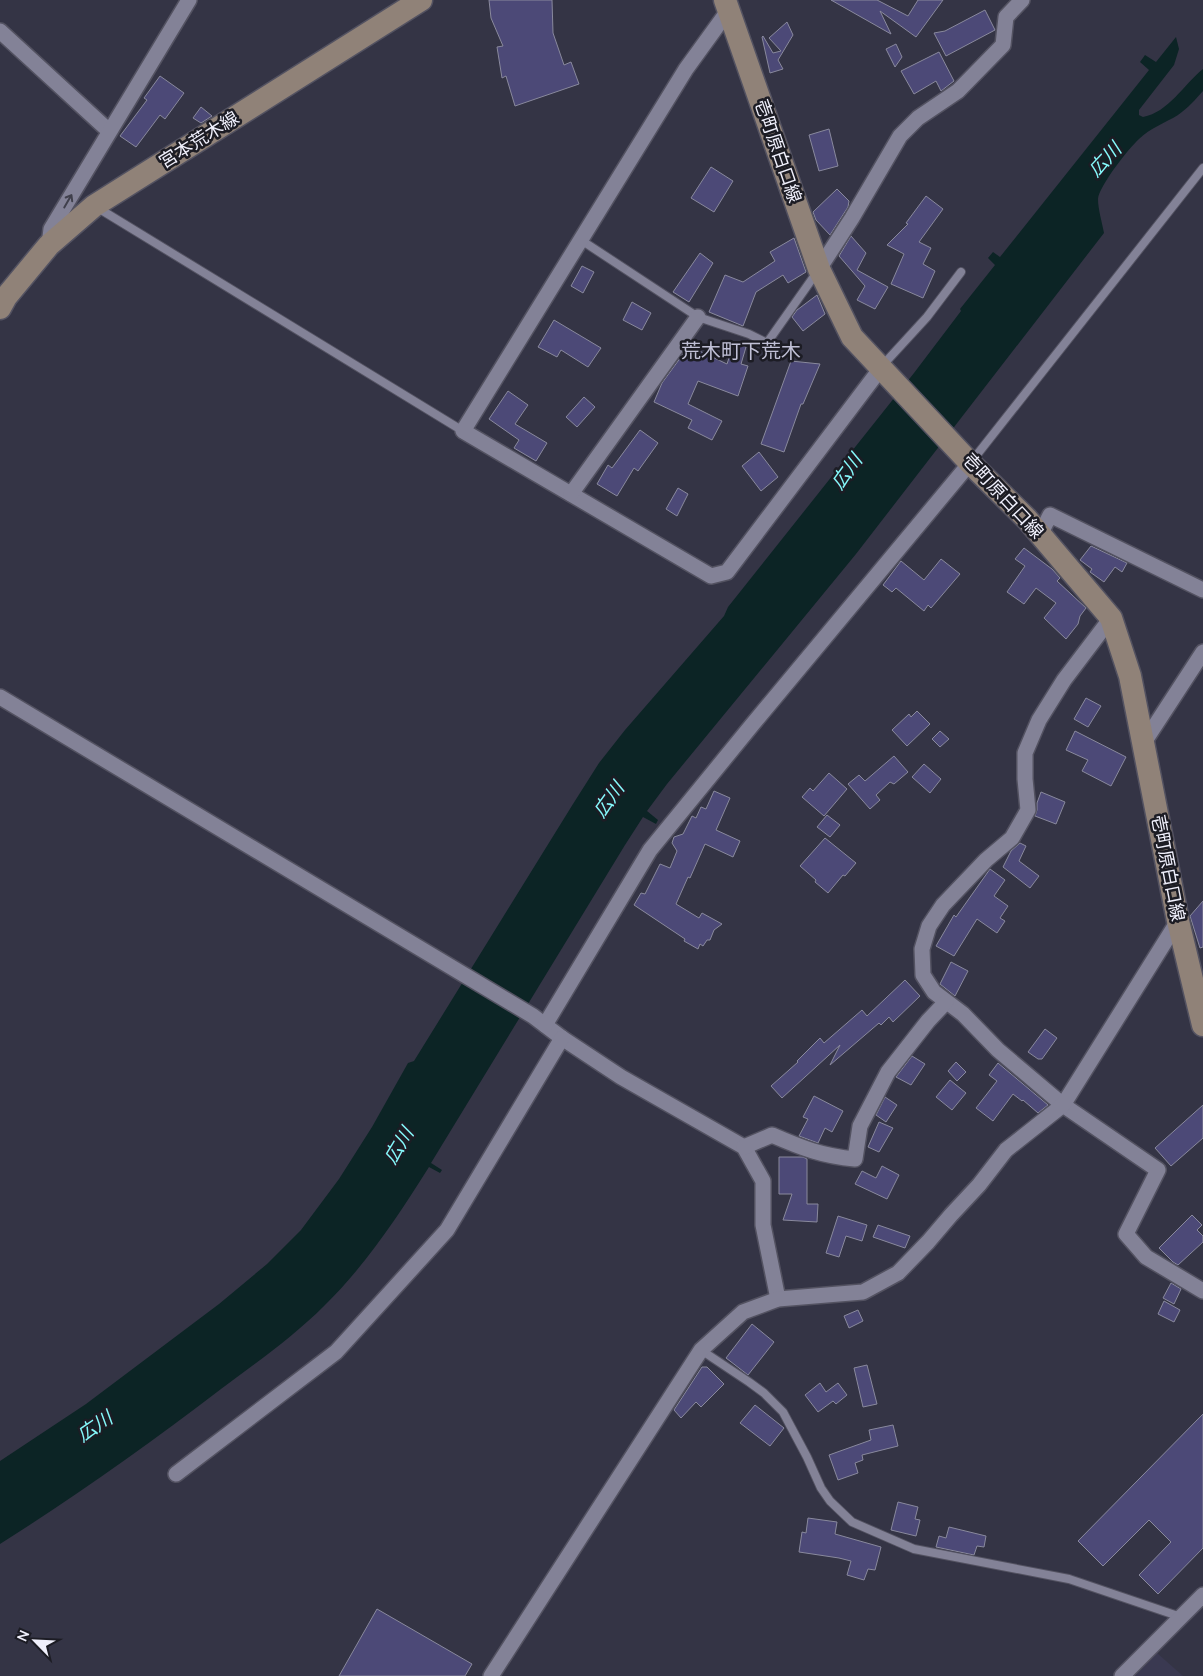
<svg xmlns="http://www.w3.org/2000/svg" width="1203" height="1676" font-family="'Nunito Sans','Noto Sans JP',sans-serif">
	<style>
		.built { fill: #3a3951 }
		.water { fill: #0c2425 }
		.building { fill: #4c4977; stroke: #89899d }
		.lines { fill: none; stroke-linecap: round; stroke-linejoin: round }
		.service-casing { stroke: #535261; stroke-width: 10 }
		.minor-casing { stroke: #535261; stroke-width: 18 }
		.secondary-casing { stroke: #535261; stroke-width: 25 }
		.service { stroke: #838297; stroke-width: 8 }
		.minor { stroke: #838297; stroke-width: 15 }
		.secondary { stroke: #908278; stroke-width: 22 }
		.oneway { stroke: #40404c }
		.labels { text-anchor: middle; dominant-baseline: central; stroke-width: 5; stroke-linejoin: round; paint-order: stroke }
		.street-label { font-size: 18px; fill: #f0f0fc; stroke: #1c1c24 }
		.water-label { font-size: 19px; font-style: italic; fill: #85f9fb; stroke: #1c1c24 }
		.quarter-label { font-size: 20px; fill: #c0c0d6; stroke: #1c1c24 }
	</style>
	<rect width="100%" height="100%" fill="#343445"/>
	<!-- built -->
	<polygon class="built" points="1157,1653 1183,1676 1135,1676"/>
	<!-- water -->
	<path class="water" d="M1176,37L1179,49L1174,65L1139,110V115L1143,117C1169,112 1183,85 1203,69V91C1195,100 1188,108 1178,115C1165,123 1150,128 1139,139C1129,148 1099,186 1098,199C1098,209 1102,222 1104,233L856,554L667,784L647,811L658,820L656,824L643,817L625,845L431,1163L442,1170L440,1173L429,1167C398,1216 366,1265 324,1306C293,1337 256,1363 221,1389C149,1444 76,1496 0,1544V1461L86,1404L219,1304L267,1264L301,1230L339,1179L372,1127L408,1063L414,1061L573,804L599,763L625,730L724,616L728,607L914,373L961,311L960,309L995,265L988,258L993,252L1000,257L1149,70L1140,62L1145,55L1156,62Z"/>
	<!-- building -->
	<g class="building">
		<polygon points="489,0 552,0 553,33 564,65 571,62 579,84 515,106 506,76 502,78 497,47 503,46 491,18"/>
		<polygon points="831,0 877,0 908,16 918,0 943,0 916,37 880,11 891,34"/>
		<polygon points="985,10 995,30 946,56 934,33 945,31"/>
		<polygon points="787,22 793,35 778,60 783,69 770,73 762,37 763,36 773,53 781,51 769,38"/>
		<polygon points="896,44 902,57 895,67 886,49"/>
		<polygon points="939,52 954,81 941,91 936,81 914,94 901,71"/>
		<polygon points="160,76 184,93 165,119 160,115 136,147 120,136 147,100 144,98"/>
		<polygon points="201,107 212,116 201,123 193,118"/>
		<polygon points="829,129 838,166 819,171 809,135"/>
		<polygon points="711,167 733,181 714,212 691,198"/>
		<polygon points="837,189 849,201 848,207 830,235 816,220 813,212"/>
		<polygon points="926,196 943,209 919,242 931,248 923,264 935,271 923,298 891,284 904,254 887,245 908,224 906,223"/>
		<polygon points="851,236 866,253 857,270 888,287 875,309 857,300 865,286 839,256"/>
		<polygon points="794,238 806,272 788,283 783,275 756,292 743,326 709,312 725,275 743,282 775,261 770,252"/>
		<polygon points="700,253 713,263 689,302 673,292"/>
		<polygon points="582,266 594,272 583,293 571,286"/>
		<polygon points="817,295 825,314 803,331 792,317 797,310"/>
		<polygon points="632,302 651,313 642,330 623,320"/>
		<polygon points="554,320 601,348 588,367 561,350 557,357 538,347"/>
		<polygon points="734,343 746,347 741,364 748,366 738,396 698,381 688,404 722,421 712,440 688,428 692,420 654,402 662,383 689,346 727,364"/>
		<polygon points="791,361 820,364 803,404 801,404 784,452 761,444"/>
		<polygon points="508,391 528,405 515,424 547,443 536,461 514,448 519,440 489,419"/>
		<polygon points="584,397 595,407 577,427 566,417"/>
		<polygon points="640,430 658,443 638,471 634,468 617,496 597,484 608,465 612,468"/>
		<polygon points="759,452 778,477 761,491 742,466"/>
		<polygon points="678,488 688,494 677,516 666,509"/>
		<polygon points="1091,546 1127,563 1122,572 1115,567 1104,582 1090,572 1092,569 1080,560"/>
		<polygon points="1024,548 1052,569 1060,578 1057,581 1086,608 1080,616 1078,624 1066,639 1044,618 1056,603 1036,588 1024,604 1007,592 1025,566 1015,559"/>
		<polygon points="941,559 960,574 931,608 928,605 924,611 896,588 892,592 883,585 901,561 924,580"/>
		<polygon points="1086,698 1101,706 1088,727 1074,719"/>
		<polygon points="917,711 930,724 907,746 892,730 909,714 911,717"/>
		<polygon points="940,731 949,739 940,747 932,739"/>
		<polygon points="1075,731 1126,757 1111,786 1082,771 1088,760 1066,750"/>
		<polygon points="894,756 908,772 894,784 890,782 876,795 880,800 870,809 848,784 859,775 865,781"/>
		<polygon points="924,764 941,779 930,793 912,777"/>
		<polygon points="829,773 847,789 824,816 802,797 810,788 813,791"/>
		<polygon points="714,791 730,798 716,830 740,841 733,857 705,844 690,878 688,877 676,904 699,918 702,913 722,924 714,930 710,940 707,940 703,946 700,944 698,949 684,941 685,939 634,905 641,893 645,894 660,864 670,868 677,851 672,843 674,837 683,834 692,816 696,818 701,807 706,809"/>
		<polygon points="1041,792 1065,802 1056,824 1035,816 1037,810 1037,803"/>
		<polygon points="827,815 840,825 830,837 817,827"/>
		<polygon points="825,838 856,863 845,876 843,875 828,893 815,882 816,880 800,866"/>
		<polygon points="1020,843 1026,846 1019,861 1039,876 1030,888 1003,867 1011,851"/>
		<polygon points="990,869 1005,880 994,896 1008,906 1000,918 1005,921 997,933 977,919 954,956 936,946 954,915 956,917"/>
		<polygon points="1203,901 1203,947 1200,948 1190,916"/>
		<polygon points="951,962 968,971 955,996 940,984"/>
		<polygon points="905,980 920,996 893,1022 889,1017 881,1025 879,1023 830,1065 840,1045 782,1098 771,1086 798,1062 797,1061 820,1038 824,1043 862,1010 867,1016"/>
		<polygon points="1045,1029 1057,1038 1042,1059 1038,1059 1028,1052"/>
		<polygon points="912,1056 925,1064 911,1085 896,1077"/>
		<polygon points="956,1062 966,1072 957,1081 948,1071"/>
		<polygon points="998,1063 1048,1105 1038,1113 1023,1100 1022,1101 1013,1094 993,1121 976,1108 997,1081 989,1075"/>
		<polygon points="950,1080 966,1093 952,1110 936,1097"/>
		<polygon points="814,1096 843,1111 832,1132 825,1128 818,1143 799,1136 808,1119 803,1117"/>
		<polygon points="885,1097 897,1105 886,1122 876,1115"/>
		<polygon points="1203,1105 1203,1138 1171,1166 1155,1148"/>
		<polygon points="879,1122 893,1128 879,1152 868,1147"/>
		<polygon points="779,1157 803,1157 807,1159 807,1204 818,1204 817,1222 783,1220 792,1194 779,1194"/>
		<polygon points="882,1166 899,1175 887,1199 855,1184 862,1171 876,1178"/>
		<polygon points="1192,1215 1202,1225 1197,1230 1203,1236 1203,1242 1178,1265 1173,1262 1159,1248"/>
		<polygon points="838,1216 867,1225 862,1241 846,1236 839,1257 826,1253"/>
		<polygon points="878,1225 910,1236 905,1248 873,1237"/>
		<polygon points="1171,1283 1181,1289 1174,1304 1163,1298"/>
		<polygon points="1164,1301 1180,1310 1174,1322 1158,1314"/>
		<polygon points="858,1310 863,1321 849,1328 844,1316"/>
		<polygon points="752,1324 774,1342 748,1375 726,1358"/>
		<polygon points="867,1365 877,1404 863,1407 854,1368"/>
		<polygon points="702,1367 707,1367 724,1384 701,1407 696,1402 681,1418 674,1410"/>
		<polygon points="820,1383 826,1392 838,1383 847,1395 836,1404 833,1401 818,1412 805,1395"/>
		<polygon points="755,1405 784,1428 770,1446 740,1423"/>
		<polygon points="1203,1414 1203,1548 1158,1594 1139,1575 1171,1542 1149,1520 1103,1566 1078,1541"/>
		<polygon points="893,1425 898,1446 862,1455 863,1460 855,1463 858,1473 838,1480 829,1455 871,1440 869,1430"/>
		<polygon points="898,1502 918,1507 915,1519 920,1520 916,1536 891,1530"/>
		<polygon points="808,1518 837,1522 835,1534 881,1547 875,1570 868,1569 864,1580 847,1575 851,1561 839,1558 799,1552 802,1532 806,1533"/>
		<polygon points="949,1527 986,1536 984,1547 977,1546 974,1555 936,1547 939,1536 946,1538"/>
		<polygon points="377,1609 472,1664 465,1676 339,1676"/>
	</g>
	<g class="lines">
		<defs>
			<g id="service">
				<polyline points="98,208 463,431"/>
				<polyline points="581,240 698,317 749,334 767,343 817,272"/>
				<polyline points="882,366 927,317 961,272"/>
				<polyline points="972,461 1203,168"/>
				<polyline points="701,1350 749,1382 764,1393 783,1412 807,1457 821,1488 830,1501 852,1522 914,1549 1069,1579 1181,1617"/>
			</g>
			<g id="minor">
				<polyline points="728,11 686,69 463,431 711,576 727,572 881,368"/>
				<polyline points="0,31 109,131"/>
				<polyline points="49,245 51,229 189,0"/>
				<polyline points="819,269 852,218 900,136 918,118 958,91 1003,45 1006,17 1022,0"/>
				<polyline points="571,494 698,317"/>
				<polyline points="1040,535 1050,515 1203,590"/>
				<polyline points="1111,618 1064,680 1039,720 1025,753 1025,779 1028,810 1012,838 986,860 943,905 929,926 922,949 923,975 934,992 963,1014 998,1050 1063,1105 1158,1170 1126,1234 1146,1257 1203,1291"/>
				<polyline points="0,697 533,1016 562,1038 621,1077 744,1147 763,1181 763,1225 778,1299"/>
				<polyline points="1143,744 1203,652"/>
				<polyline points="545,1025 650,850 752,725 970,463"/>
				<path d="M744,1147L772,1135C802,1148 822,1156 855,1159L860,1126L888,1072L928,1021L946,1002"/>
				<polyline points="176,1474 336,1352 447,1230 562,1038"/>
				<polyline points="491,1676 701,1350 743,1312 778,1299 863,1292 898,1273 928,1242 951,1215 979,1185 1006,1150 1063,1105 1178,921"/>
				<polyline points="1122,1676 1203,1595"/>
			</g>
			<g id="secondary">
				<polyline points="725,0 819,269 852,337 970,463 1027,519 1111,618 1130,676 1178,921 1203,1025"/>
				<polyline points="0,308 6,297 49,245 94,206 421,0"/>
			</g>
		</defs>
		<!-- service casing -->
		<use href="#service" class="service-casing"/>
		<!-- minor casing -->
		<use href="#minor" class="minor-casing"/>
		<!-- secondary casing -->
		<use href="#secondary" class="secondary-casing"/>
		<!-- service -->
		<use href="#service" class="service"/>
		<!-- minor -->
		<use href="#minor" class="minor"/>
		<!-- secondary -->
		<use href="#secondary" class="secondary"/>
	</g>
	<!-- one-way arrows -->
	<defs><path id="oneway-shaft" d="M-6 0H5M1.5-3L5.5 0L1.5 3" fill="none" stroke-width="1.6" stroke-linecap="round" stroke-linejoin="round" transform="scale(1.25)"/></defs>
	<use class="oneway" href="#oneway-shaft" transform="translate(68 201) rotate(-60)"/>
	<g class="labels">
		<!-- street labels -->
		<g class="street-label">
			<text transform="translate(199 140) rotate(-32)">宮本荒木線</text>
			<text transform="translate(778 151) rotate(71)">壱町原白口線</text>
			<text transform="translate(1003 496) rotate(47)">壱町原白口線</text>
			<text transform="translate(1168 868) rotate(79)">壱町原白口線</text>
		</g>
		<!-- water labels -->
		<g class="water-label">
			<text transform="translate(1105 160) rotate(-47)">広川</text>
			<text transform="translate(847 472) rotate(-54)">広川</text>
			<text transform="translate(609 800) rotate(-54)">広川</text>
			<text transform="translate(399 1146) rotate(-59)">広川</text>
			<text transform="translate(95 1427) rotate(-34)">広川</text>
		</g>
		<!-- quarter labels -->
		<g class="quarter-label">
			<text x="741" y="351">荒木町下荒木</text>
		</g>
	</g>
	<!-- north arrow -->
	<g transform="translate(35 1641) rotate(294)" stroke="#1c1c24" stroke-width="4" paint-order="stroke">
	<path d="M0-4L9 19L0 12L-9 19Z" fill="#f0f0fc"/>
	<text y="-8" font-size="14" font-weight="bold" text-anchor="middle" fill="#f0f0fc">N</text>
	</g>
</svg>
